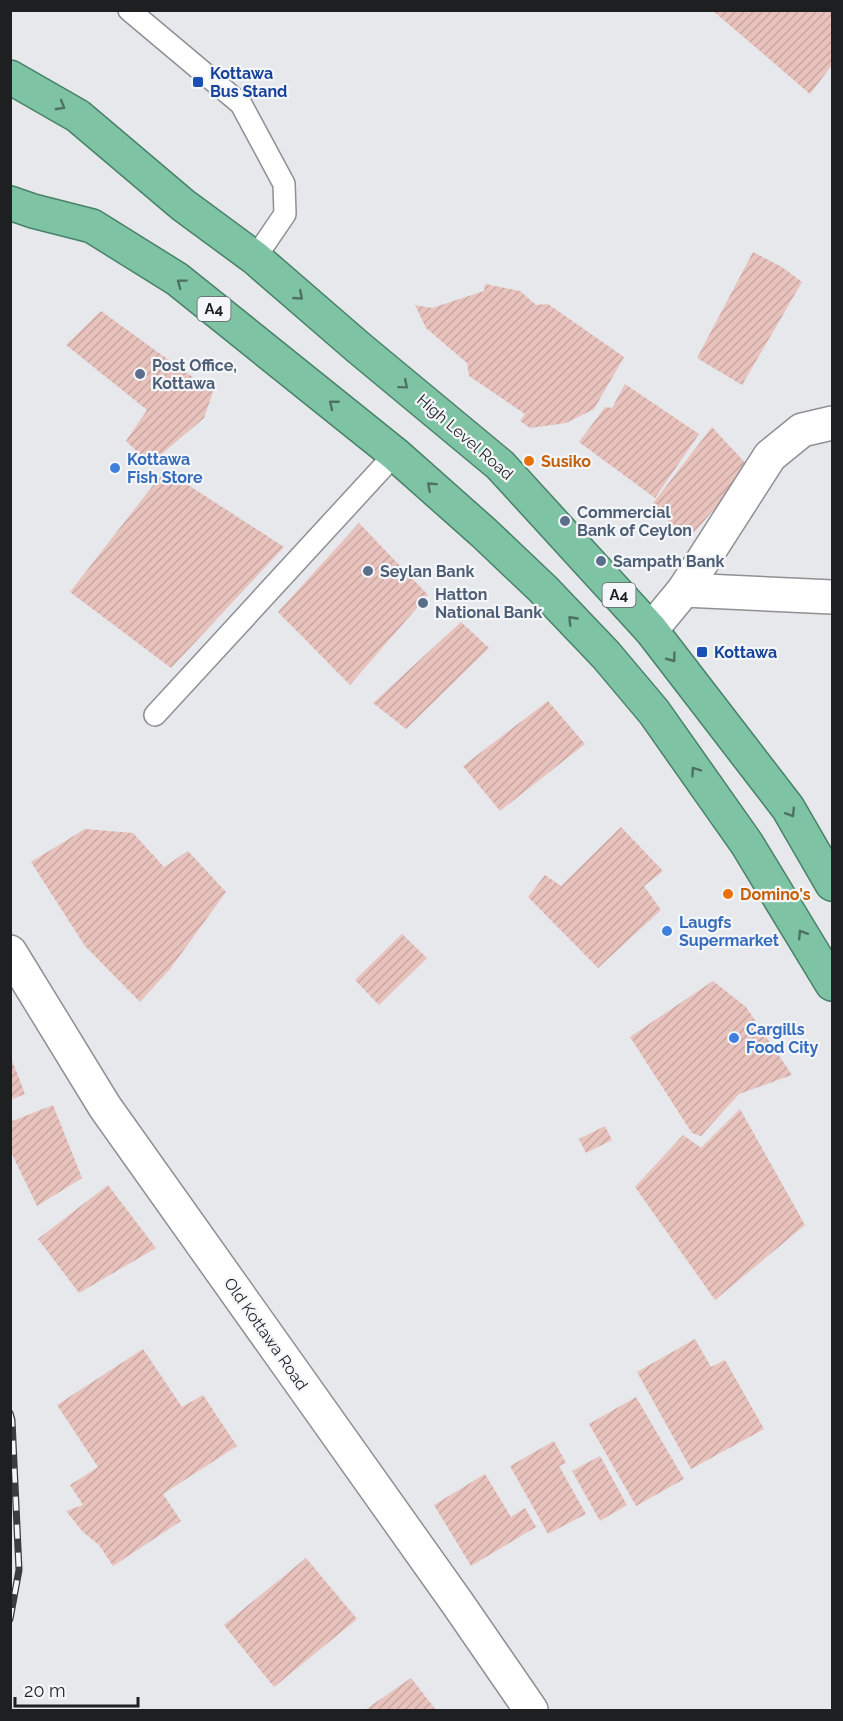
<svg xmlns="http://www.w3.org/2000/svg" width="843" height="1721" font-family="Raleway,sans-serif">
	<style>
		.building { fill: url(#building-hatch) }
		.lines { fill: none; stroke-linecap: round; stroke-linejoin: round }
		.service-casing { stroke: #8e9093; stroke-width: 24 }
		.minor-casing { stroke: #8e9093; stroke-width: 36 }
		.tertiary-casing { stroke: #8e9093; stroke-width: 36 }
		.trunk-casing { stroke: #488168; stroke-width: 36 }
		.service { stroke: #fff; stroke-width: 21 }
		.minor { stroke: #fff; stroke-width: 33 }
		.tertiary { stroke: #fff; stroke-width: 33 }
		.trunk { stroke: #7ec4a4; stroke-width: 33 }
		.rail-casing { stroke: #3b3c3e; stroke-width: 7 }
		.rail { stroke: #f4f6f9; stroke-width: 4.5; stroke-dasharray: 14; stroke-linecap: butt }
		.oneway { stroke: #4e7262 }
		.transit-dot { fill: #1a4fb4; stroke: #f4f6f9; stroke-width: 2 }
		.service-dot { fill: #5c6f8a; stroke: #f4f6f9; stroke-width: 2 }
		.food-dot { fill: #e8710a; stroke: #f4f6f9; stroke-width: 2 }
		.shop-dot { fill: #3f7fe0; stroke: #f4f6f9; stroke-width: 2 }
		.labels { text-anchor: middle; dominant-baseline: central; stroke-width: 4.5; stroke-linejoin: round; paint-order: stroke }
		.shield { fill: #f4f6f9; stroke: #5e6062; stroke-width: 1.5 }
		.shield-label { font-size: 15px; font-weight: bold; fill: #1e1f21 }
		.transit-label { font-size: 16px; font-weight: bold; fill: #164399; stroke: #f4f6f9; text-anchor: start }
		.service-label { font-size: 16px; font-weight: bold; fill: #4e5e75; stroke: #f4f6f9; text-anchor: start }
		.street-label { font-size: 16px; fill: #1e1f21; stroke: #f4f6f9 }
		.shop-label { font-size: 16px; font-weight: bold; fill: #366cbe; stroke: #f4f6f9; text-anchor: start }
		.food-label { font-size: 16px; font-weight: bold; fill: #c56008; stroke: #f4f6f9; text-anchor: start }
	</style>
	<defs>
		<pattern id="building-hatch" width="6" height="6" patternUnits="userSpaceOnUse" patternTransform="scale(1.5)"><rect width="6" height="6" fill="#e8c2bc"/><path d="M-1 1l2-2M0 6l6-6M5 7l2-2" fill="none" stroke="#c7a6a1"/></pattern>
	</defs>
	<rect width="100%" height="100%" fill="#e6e8ec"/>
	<!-- building -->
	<g class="building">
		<polygon points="712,10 832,10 832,65 810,94"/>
		<polygon points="753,252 782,267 802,282 742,385 697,358"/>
		<polygon points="485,284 520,291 536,305 548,304 624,357 594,409 566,423 530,428 520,421 525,414 469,376 467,363 426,328 415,305 432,308 484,291"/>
		<polygon points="101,311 213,392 204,418 150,464 126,441 147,410 66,345"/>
		<polygon points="625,384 699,434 655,498 579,442 605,407 612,408"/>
		<polygon points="712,427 750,468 690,537 650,507"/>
		<polygon points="165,470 284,547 171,668 70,592"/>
		<polygon points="359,523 428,595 350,685 278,612"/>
		<polygon points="461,622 489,648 406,729 373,703"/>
		<polygon points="548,701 585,744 500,811 463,766"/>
		<polygon points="621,827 663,871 644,886 661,910 598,968 528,897 545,875 561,886"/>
		<polygon points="85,829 133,833 164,867 188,851 226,892 170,969 140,1002 85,946 31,862"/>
		<polygon points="402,934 427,958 379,1005 355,980"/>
		<polygon points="713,981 746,1007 792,1075 739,1094 701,1136 692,1133 630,1037"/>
		<polygon points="10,1055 25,1094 10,1100"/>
		<polygon points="53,1105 82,1178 37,1206 10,1150 10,1122"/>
		<polygon points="740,1109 805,1225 715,1300 635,1187 683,1135 701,1148"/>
		<polygon points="605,1126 612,1140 586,1153 579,1139"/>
		<polygon points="108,1185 156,1248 79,1293 38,1239"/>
		<polygon points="695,1339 711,1367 725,1360 764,1429 691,1469 637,1372"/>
		<polygon points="143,1349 182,1407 203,1395 237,1446 163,1494 181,1521 113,1566 99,1545 83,1532 66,1511 83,1505 70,1485 98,1467 57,1405"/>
		<polygon points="636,1397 684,1479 636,1506 589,1424"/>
		<polygon points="554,1441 566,1463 559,1466 586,1514 548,1534 510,1466"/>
		<polygon points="600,1456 627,1505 600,1521 572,1471"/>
		<polygon points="485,1474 511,1517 525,1508 536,1527 471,1566 434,1505"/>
		<polygon points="306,1558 357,1619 274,1687 224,1625"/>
		<polygon points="411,1678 436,1710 365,1710"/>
	</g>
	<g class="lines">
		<defs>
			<g id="service">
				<polyline points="129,10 241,104 284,184 285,214 255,258"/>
				<polyline points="155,715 395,454"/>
			</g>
			<g id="minor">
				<polyline points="684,590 770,456 802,430 832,423"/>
				<polyline points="651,630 684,590 832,597"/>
			</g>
			<polyline id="tertiary" points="10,952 105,1107 458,1604 531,1710"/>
			<g id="trunk">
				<polyline points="10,77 78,116 183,205 255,258 359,348 500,465 651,630 788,808 832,884"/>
				<polyline points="10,203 33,211 92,226 177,279 395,454 484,533 543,589 606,655 654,712 747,844 832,984"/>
			</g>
		</defs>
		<!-- service casing -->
		<use href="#service" class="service-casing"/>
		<!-- minor casing -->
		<use href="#minor" class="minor-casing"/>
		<!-- tertiary casing -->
		<use href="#tertiary" class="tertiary-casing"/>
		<!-- trunk casing -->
		<use href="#trunk" class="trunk-casing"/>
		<!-- service -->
		<use href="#service" class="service"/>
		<!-- minor -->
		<use href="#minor" class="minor"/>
		<!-- tertiary -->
		<use href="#tertiary" class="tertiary"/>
		<!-- trunk -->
		<use href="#trunk" class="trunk"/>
		<defs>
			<polyline id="rail" points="10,1413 12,1420 19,1570 10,1619"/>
		</defs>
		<!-- rail casing -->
		<use href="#rail" class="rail-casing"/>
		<!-- rail -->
		<use href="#rail" class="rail"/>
	</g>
	<!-- one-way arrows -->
	<defs><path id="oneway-chevron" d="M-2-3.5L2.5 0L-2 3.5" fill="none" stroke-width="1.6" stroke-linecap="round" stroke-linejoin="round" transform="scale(1.5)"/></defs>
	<g class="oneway">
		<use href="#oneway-chevron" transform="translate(61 106) rotate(30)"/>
		<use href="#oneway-chevron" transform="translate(181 283) rotate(-143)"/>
		<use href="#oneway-chevron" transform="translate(299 296) rotate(41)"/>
		<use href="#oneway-chevron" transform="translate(404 385) rotate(40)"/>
		<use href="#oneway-chevron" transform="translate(333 404) rotate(-141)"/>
		<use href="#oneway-chevron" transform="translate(431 486) rotate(-138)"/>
		<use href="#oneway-chevron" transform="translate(572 620) rotate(-134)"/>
		<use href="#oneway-chevron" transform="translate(672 658) rotate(53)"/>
		<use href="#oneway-chevron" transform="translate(695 771) rotate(-125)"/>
		<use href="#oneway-chevron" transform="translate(791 813) rotate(58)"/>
		<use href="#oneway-chevron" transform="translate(802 934) rotate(-122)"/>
	</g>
	<!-- markers -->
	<g class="transit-dot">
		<rect x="192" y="76" width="12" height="12" rx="3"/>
		<rect x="696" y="646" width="12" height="12" rx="3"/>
	</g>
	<g class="service-dot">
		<circle cx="140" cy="374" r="6"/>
		<circle cx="565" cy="521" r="6"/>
		<circle cx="601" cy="561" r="6"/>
		<circle cx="368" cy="571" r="6"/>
		<circle cx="423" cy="603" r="6"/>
	</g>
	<g class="food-dot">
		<circle cx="529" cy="461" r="6"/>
		<circle cx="728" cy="894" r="6"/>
	</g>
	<g class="shop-dot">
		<circle cx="115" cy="468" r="6"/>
		<circle cx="667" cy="931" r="6"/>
		<circle cx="734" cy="1038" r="6"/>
	</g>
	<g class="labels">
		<!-- shield labels -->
		<g class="shield">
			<rect x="197.5" y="297" width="33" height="24" rx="4.5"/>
			<rect x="602.5" y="583" width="33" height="24" rx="4.5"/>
		</g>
		<g class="shield-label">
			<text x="214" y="309">A4</text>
			<text x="619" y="595">A4</text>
		</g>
		<!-- transit labels -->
		<g class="transit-label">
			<text x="210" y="73">Kottawa<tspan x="210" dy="18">Bus Stand</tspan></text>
			<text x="714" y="652">Kottawa</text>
		</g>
		<!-- service labels -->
		<g class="service-label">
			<text x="152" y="365">Post Office,<tspan x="152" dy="18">Kottawa</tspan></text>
			<text x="577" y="512">Commercial<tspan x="577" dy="18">Bank of Ceylon</tspan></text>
			<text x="613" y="561">Sampath Bank</text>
			<text x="380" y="571">Seylan Bank</text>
			<text x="435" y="594">Hatton<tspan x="435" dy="18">National Bank</tspan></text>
		</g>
		<!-- street labels -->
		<g class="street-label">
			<text transform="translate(465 437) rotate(41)">High Level Road</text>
			<text transform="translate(266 1334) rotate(55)">Old Kottawa Road</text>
		</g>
		<!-- shop labels -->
		<g class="shop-label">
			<text x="127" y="459">Kottawa<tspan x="127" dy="18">Fish Store</tspan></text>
			<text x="679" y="922">Laugfs<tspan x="679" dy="18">Supermarket</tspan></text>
			<text x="746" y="1029">Cargills<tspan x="746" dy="18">Food City</tspan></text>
		</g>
		<!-- food labels -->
		<g class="food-label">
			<text x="541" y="461">Susiko</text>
			<text x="740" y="894">Domino's</text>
		</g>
	</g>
	<!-- border -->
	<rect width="843" height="1721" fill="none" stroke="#1e1f21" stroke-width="24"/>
	<!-- scale -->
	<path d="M15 1697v9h123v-9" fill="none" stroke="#1e1f21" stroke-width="3"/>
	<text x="24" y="1697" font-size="18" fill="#1e1f21" stroke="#f4f6f9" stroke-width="4.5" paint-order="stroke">20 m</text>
</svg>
